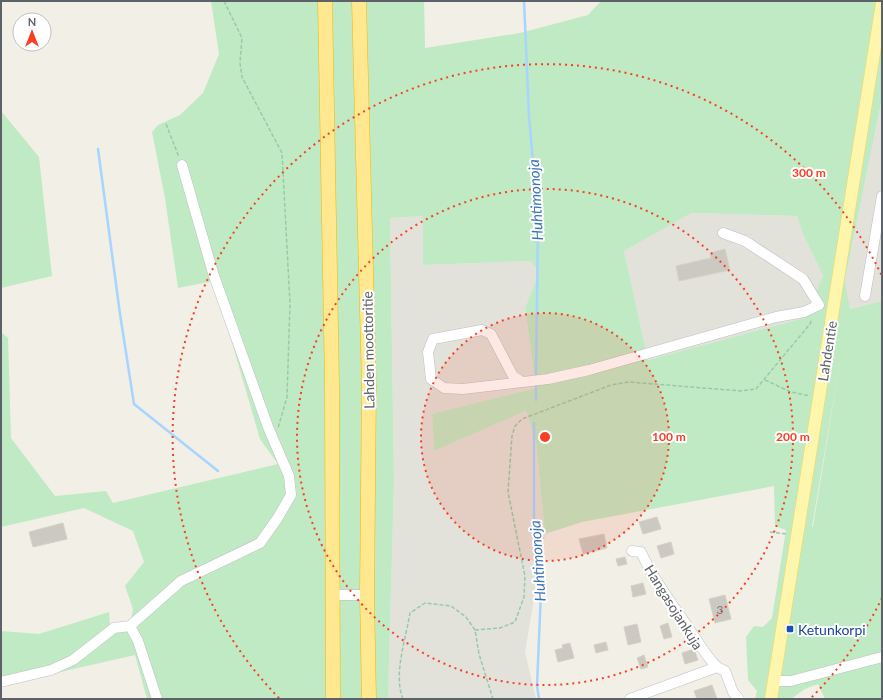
<svg xmlns="http://www.w3.org/2000/svg" width="883" height="700" font-family="Lato,sans-serif">
	<style>
		.industrial { fill: #e2e1da }
		.green { fill: #c0eac3; fill-rule: evenodd }
		.lines { fill: none; stroke-linecap: round; stroke-linejoin: round }
		.stream { stroke: #a8d5ff; stroke-width: 2.5 }
		.building { fill: #ccc9c3; stroke: #d7d1c3 }
		.minor-casing { stroke: #bdbfc6; stroke-width: 11 }
		.major-casing { stroke: #fed651; stroke-width: 13 }
		.highway-casing { stroke: #f7b600; stroke-width: 15 }
		.path { stroke: #97caa9; stroke-width: 1.5; stroke-dasharray: 4 2; stroke-linecap: butt }
		.minor { stroke: #fff; stroke-width: 10 }
		.major { stroke: #fff6ad; stroke-width: 12 }
		.highway { stroke: #ffe88f; stroke-width: 14 }
		.ring { fill: none; stroke: #f93f24; stroke-width: 2; stroke-dasharray: 2 4 }
		.transit-dot { fill: #1a4fb4; stroke: #fff; stroke-width: 1.5 }
		.labels { text-anchor: middle; dominant-baseline: central; stroke-width: 4; stroke-linejoin: round; paint-order: stroke }
		.number-label { font-size: 12px; fill: #797b7f }
		.street-label { font-size: 14px; fill: #5d6168; stroke: #fff }
		.transit-label { font-size: 14px; fill: #164399; stroke: #fff; text-anchor: start }
		.water-label { font-size: 15px; font-style: italic; fill: #3a73bc; stroke: #fff }
		.centre { fill: #f93f24; stroke: #fff; stroke-width: 2 }
		.ring-label { font-size: 12px; text-anchor: middle; font-weight: bold; fill: #f93f24; stroke: #fff; stroke-width: 4; stroke-linejoin: round; paint-order: stroke }
	</style>
	<rect width="100%" height="100%" fill="#f1efe6"/>
	<!-- industrial -->
	<g class="industrial">
		<polygon points="882,100 882,301 850,309 845,280"/>
		<polygon points="690,213 797,216 803,234 823,276 804,318 648,360 624,251"/>
		<polygon points="424,216 423,265 531,261 539,273 525,308 536,388 432,415 434,451 526,411 536,442 545,534 525,652 536,699 388,699 394,481 390,218"/>
	</g>
	<!-- green -->
	<g class="green">
		<path d="M211,1H424L425,48L520,33L588,15L601,1H882V99L845,280L850,309L882,301V699H825L818,684L805,689L791,699H755L757,691L748,680L746,637L754,626L763,627L772,618L786,530L775,526L774,486L582,522L545,534L536,442L526,411L434,451L432,414L536,388L525,308L539,273L531,261L423,265V216L390,218L394,481L388,699H147L135,655L69,670L1,687V631L39,634L109,612L110,626H130L133,609L125,586L144,562L133,531L84,508L1,527V332L8,338L11,438L55,496L106,491L113,503L278,464L260,439L214,281L178,288L165,198L152,132L158,125L180,115L203,93L219,54ZM691,213L797,216L803,234L823,276L804,318L648,360L624,251ZM841,355L813,527H812Z"/>
		<polygon points="1,111 39,157 52,276 1,288"/>
	</g>
	<g class="lines">
		<!-- stream -->
		<g class="stream">
			<polyline points="524,1 529,116 538,222 536,378"/>
			<polyline points="98,149 120,314 134,404 218,471"/>
			<polyline points="536,400 536,383"/>
			<polyline points="534,423 534,538 541,591 537,686 539,699"/>
		</g>
	</g>
	<!-- building -->
	<g class="building">
		<polygon points="725,249 730,270 679,281 676,266 711,258 710,253"/>
		<polygon points="657,517 661,529 643,534 639,522"/>
		<polygon points="63,523 67,539 33,547 29,532"/>
		<polygon points="604,534 607,548 583,554 579,539"/>
		<polygon points="671,542 674,554 661,558 657,546"/>
		<polygon points="625,557 627,564 618,566 616,559"/>
		<polygon points="643,583 646,594 633,597 631,586"/>
		<polygon points="725,595 731,619 715,623 709,599"/>
		<polygon points="668,623 672,637 664,639 660,626"/>
		<polygon points="637,624 641,642 628,645 624,627"/>
		<polygon points="606,642 608,650 596,653 594,645"/>
		<polygon points="570,643 574,658 558,662 555,650 563,648 562,645"/>
		<polygon points="694,649 698,660 685,664 682,653"/>
		<polygon points="644,655 648,667 641,669 637,658"/>
		<polygon points="712,685 717,699 697,699 694,691"/>
	</g>
	<g class="lines">
		<defs>
			<g id="minor">
				<polyline points="865,296 882,196"/>
				<polyline points="522,382 513,376 491,334 482,330 433,339 428,352 431,379 444,388 463,389 548,379 589,370 776,317 804,312 819,305 803,279 745,241 723,233"/>
				<path d="M632,551L641,552C654,581 674,606 692,633C700,645 706,656 717,667"/>
				<polyline points="333,595 367,595"/>
				<polyline points="130,626 181,581 260,543 277,519 291,495 289,476 268,427 213,273 182,165"/>
				<polyline points="774,681 791,681 882,657"/>
				<polyline points="1,682 51,670 73,660 114,628 130,626 138,641 157,699"/>
				<polyline points="630,699 717,667 725,671 733,692 739,699"/>
			</g>
			<polyline id="major" points="771,699 882,3"/>
			<g id="highway">
				<polyline points="325,1 332,384 333,699"/>
				<polyline points="359,1 369,386 367,595 369,699"/>
			</g>
		</defs>
		<!-- minor casing -->
		<use href="#minor" class="minor-casing"/>
		<!-- major casing -->
		<use href="#major" class="major-casing"/>
		<!-- highway casing -->
		<use href="#highway" class="highway-casing"/>
		<!-- path -->
		<g class="path">
			<polyline points="224,1 242,38 240,63 242,77 282,153 290,304 287,397 278,428"/>
			<polyline points="166,124 179,157"/>
			<polyline points="765,380 791,392 810,396"/>
			<polyline points="770,532 787,534"/>
			<polyline points="475,630 500,628 515,622 524,597 525,576 508,492 512,436 515,426 522,419 611,385 629,382 741,391 756,389 810,324 812,319"/>
			<path d="M403,699C393,675 406,638 410,613L425,603L451,606L466,617L475,630L479,654L493,699"/>
		</g>
		<!-- minor -->
		<use href="#minor" class="minor"/>
		<!-- major -->
		<use href="#major" class="major"/>
		<!-- highway -->
		<use href="#highway" class="highway"/>
	</g>
	<!-- distance rings -->
	<circle cx="545" cy="437" r="124" fill="#f93f24" fill-opacity=".12"/>
	<g class="ring">
		<circle cx="545" cy="437" r="124"/>
		<circle cx="545" cy="437" r="248"/>
		<path d="M882 598A373 373 0 0 1 811 698M279 698A373 373 0 1 1 882 276"/>
	</g>
	<!-- markers -->
	<rect class="transit-dot" x="786" y="625" width="8" height="8" rx="2"/>
	<g class="labels">
		<!-- number labels -->
		<g class="number-label">
			<text x="720" y="609">3</text>
		</g>
		<!-- street labels -->
		<g class="street-label">
			<text transform="translate(368 350) rotate(-91)">Lahden moottoritie</text>
			<text transform="translate(827 351) rotate(-81)">Lahdentie</text>
			<text transform="translate(674 607) rotate(58)">Hangasojankuja</text>
		</g>
		<!-- transit labels -->
		<g class="transit-label">
			<text x="798" y="629">Ketunkorpi</text>
		</g>
		<!-- water labels -->
		<g class="water-label">
			<text transform="translate(535 200) rotate(-93)">Huhtimonoja</text>
			<text transform="translate(537 561) rotate(-94)">Huhtimonoja</text>
		</g>
	</g>
	<circle cx="545" cy="437" r="6" class="centre"/>
	<g class="ring-label">
		<text x="809" y="177">300 m</text>
		<text x="669" y="441">100 m</text>
		<text x="793" y="441">200 m</text>
	</g>
	<!-- border -->
	<rect width="883" height="700" fill="none" stroke="#5d6168" stroke-width="4"/>
	<!-- north arrow -->
	<g transform="translate(32 32)"><circle r="19" fill="#ffffff" stroke="#bec0c3"/>
	<path d="M0-3L7 15L0 10L-7 15Z" fill="#f93f24"/>
	<text y="-6" font-size="11" font-weight="bold" text-anchor="middle" fill="#5d6168">N</text>
	</g>
</svg>
